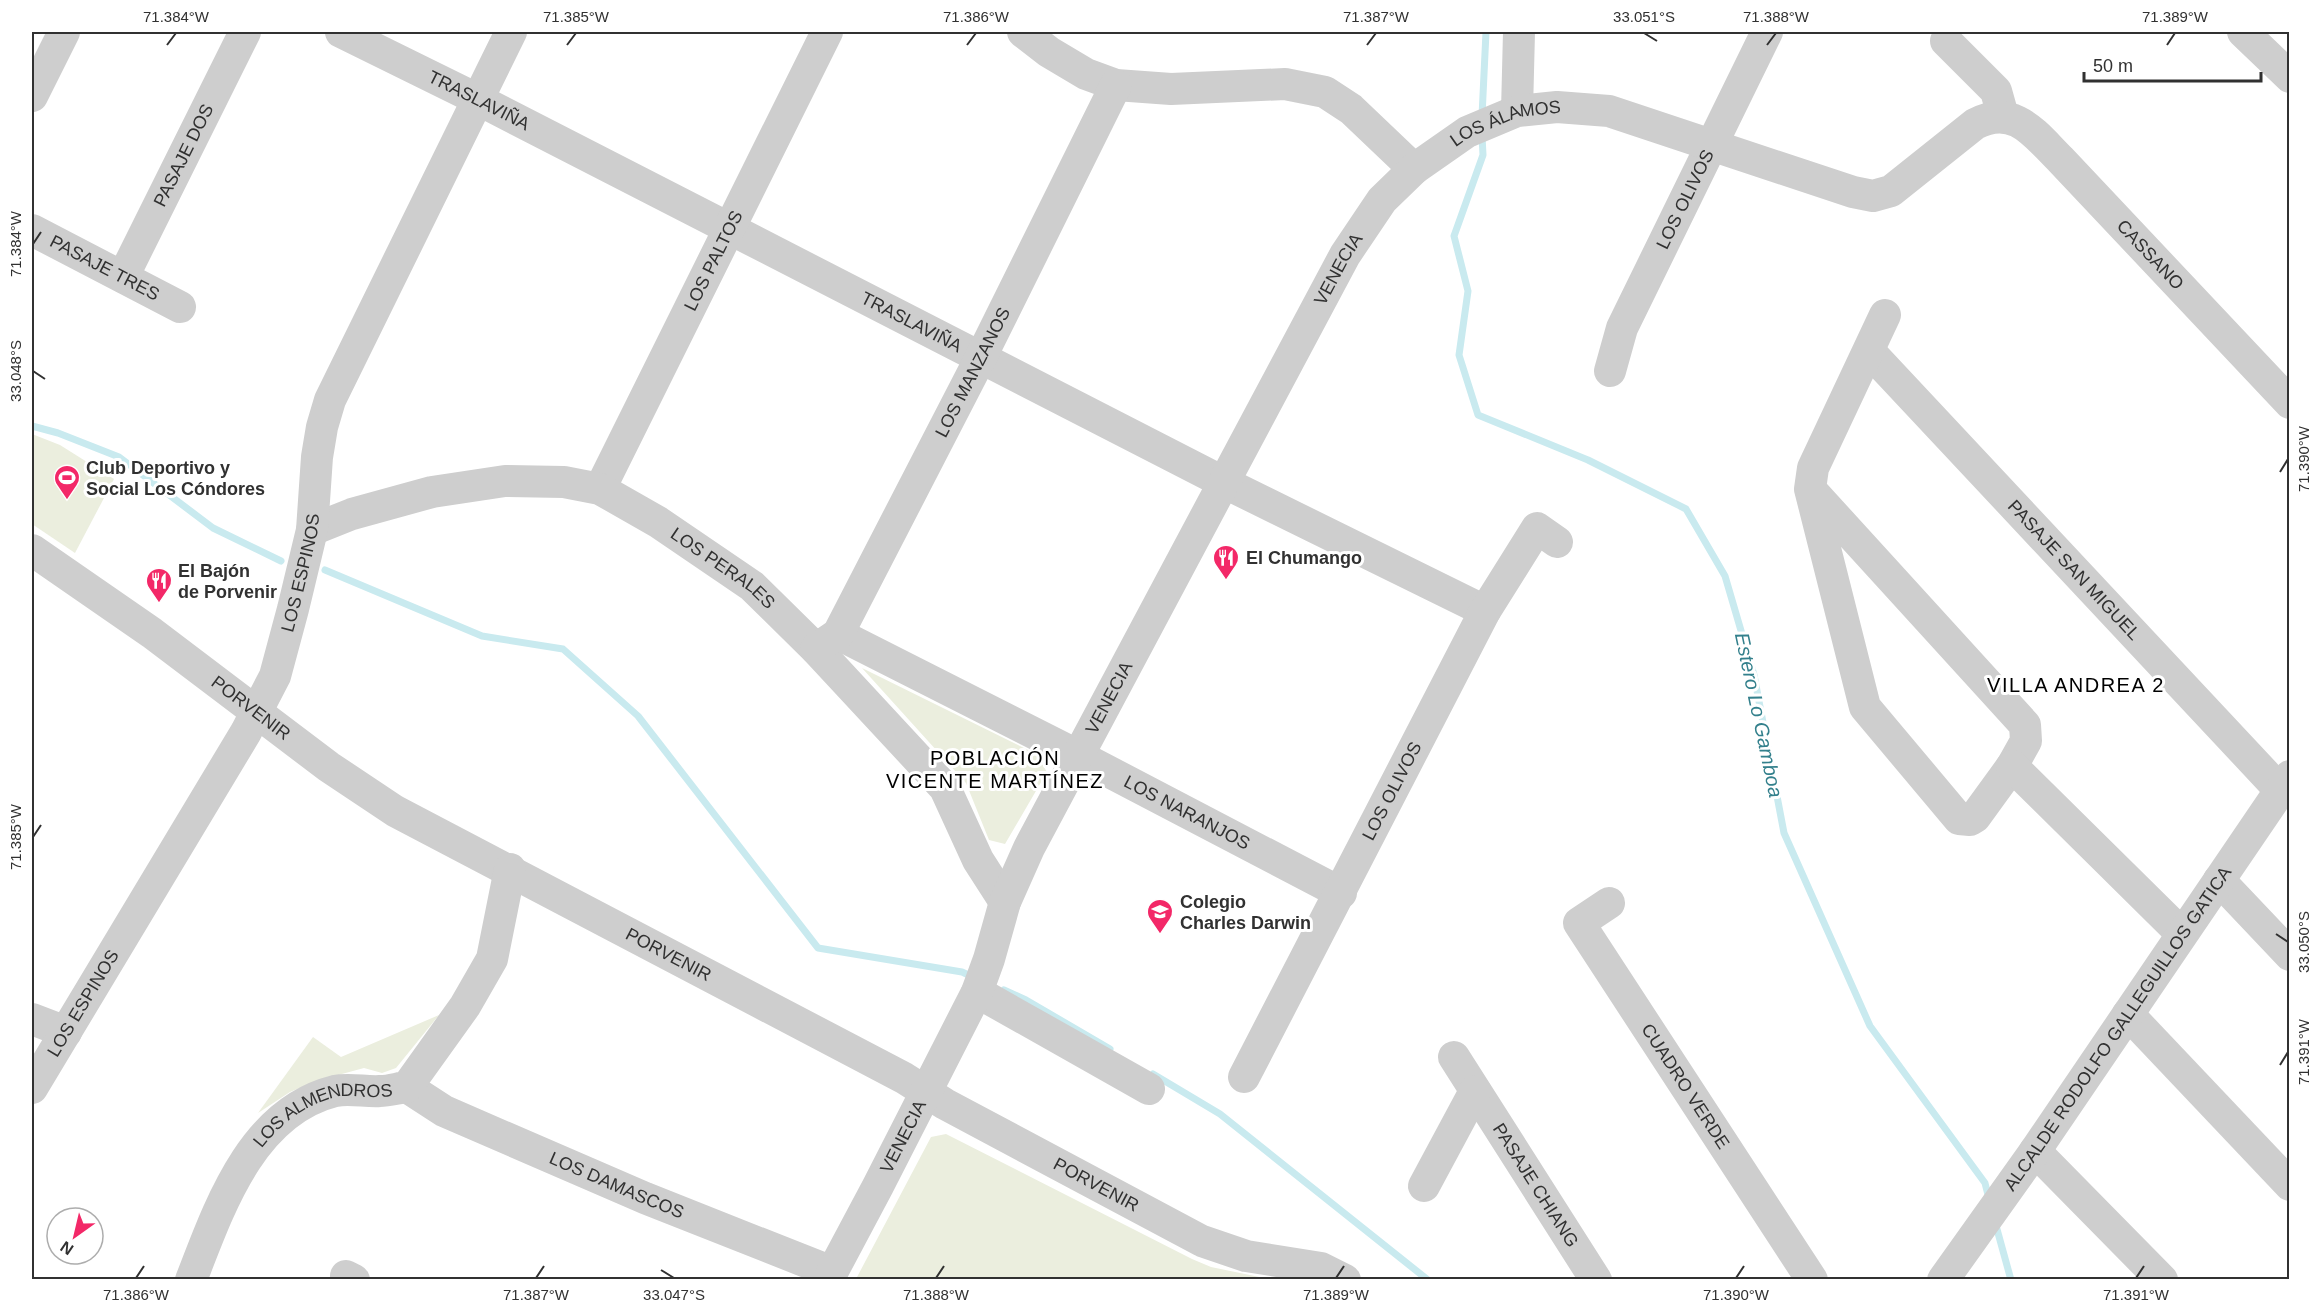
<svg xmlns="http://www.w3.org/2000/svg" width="2321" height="1311" font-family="Arial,sans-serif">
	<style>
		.green { fill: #ebeede }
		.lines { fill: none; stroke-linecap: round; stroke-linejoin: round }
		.stream { stroke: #c9eaef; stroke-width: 7 }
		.minor { stroke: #cecece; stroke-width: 32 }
		.ticks { fill: none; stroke: #313131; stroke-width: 2 }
		.labels { text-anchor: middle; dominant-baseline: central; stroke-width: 6; stroke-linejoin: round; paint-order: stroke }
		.street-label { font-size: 18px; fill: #313131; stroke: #fff }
		.poi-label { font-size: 18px; font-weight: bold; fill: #313131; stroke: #fff; text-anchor: start }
		.neighbourhood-label { font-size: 20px; letter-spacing: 1.5px; fill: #000; stroke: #fff }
		.water-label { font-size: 20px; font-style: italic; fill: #33808c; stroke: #fff }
		.neatline { fill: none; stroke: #313131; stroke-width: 2 }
		.ticks-label { font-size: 15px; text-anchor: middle; fill: #313131 }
	</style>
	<rect width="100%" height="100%" fill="#fff"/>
	<!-- green -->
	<g class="green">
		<polygon points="32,434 60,445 114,479 75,553 32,524"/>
		<polygon points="862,668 1036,754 1047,772 1005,844 989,840 966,783"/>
		<polygon points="439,1015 396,1068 382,1073 364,1068 316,1081 290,1092 258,1113 313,1037 341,1057"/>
		<polygon points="946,1134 1192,1259 1211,1267 1269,1279 856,1279 931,1137"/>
	</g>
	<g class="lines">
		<!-- stream -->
		<g class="stream">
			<polyline points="1482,116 1486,32"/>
			<polyline points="1482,136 1483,155 1454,236 1468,291 1459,355 1478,415 1588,460 1686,509 1725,576 1754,675 1784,833 1870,1026 1985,1183 1989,1199"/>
			<polyline points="32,426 58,433 119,457 213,528 281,561"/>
			<polyline points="325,570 482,636 563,649 638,716 818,948 962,972 975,978"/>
			<polyline points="1004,990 1026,1000 1110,1049"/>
			<polyline points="1153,1074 1220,1114 1428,1280"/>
			<polyline points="1995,1222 2011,1280"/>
		</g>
		<!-- minor -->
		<g class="minor">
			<path id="s1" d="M341,32L477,99L1223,482L1485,611"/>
			<polyline points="1023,32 1049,52 1086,74 1116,85 1171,89 1285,84 1325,92 1351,109 1414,169"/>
			<polyline points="2243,32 2290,77"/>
			<polyline points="1946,41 1996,91 2003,116"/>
			<polyline points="32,96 64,32"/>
			<polyline points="1517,111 1519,32"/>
			<path id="s2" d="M32,230L180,307"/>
			<path id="s3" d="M123,277L245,32"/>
			<path id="s4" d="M1869,351L2280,790"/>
			<path id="s5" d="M1610,371L1622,328L1767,32"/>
			<path id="s6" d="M600,489L827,32"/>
			<polyline points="1810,489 1865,707 1959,819 1970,820 1975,817 2012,766 2026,741 2025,725 1810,489 1813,468 1885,315"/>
			<path id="s7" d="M312,530L352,514L432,492L505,481L564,482L600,489L658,522L752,586L816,649L945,788L978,860L1005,902"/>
			<path id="s8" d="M32,550L152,633L329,767L395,811L904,1078L945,1104L1202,1241L1246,1256L1321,1268L1345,1280"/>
			<path id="s9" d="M838,634L1077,755L1341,893"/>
			<path id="s10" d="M816,649L838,634L981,357L1116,85"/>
			<polyline points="2012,766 2182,934"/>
			<polyline points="2219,880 2290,955"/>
			<path id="s11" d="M1609,903L1579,923L1812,1280"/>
			<polyline points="977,992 1149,1089"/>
			<polyline points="2128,1014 2290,1185"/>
			<polyline points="32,1019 66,1032"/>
			<path id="s12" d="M1454,1057L1596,1280"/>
			<path id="s13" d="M1244,1077L1485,611L1537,528L1557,542"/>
			<path id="s14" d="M407,1087L444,1111L645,1198L832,1272"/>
			<path id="s15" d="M32,1088L246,732L275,676L293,609L312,530L317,457L322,427L330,400L511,32"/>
			<polyline points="2035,1151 2162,1280"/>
			<polyline points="1424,1186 1475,1091"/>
			<polyline points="346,1276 354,1280"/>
			<path id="s16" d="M191,1280C219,1208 251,1112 335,1091C349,1088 366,1092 380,1091C389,1091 398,1088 407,1087L465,1006L492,959L510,869"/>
			<path id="s17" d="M828,1280L878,1186L977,992L989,959L1005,902L1029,848L1345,255L1382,200L1414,169L1467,132L1517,111L1557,107L1609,111L1853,192L1873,196L1891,191L1975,124C2014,104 2034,133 2060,159L2290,403"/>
			<path id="s18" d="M1943,1280L2035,1151L2290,776"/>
		</g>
	</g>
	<!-- ticks -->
	<path class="ticks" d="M1644,33L1657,41M167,45L176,33M567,45L576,33M967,45L976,33M1367,45L1376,33M1767,45L1776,33M2167,45L2175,33M33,244L41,232M33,371L45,379M2280,472L2288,459M33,837L41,825M2276,934L2288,942M2280,1065L2288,1052M661,1270L674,1278M136,1278L144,1266M536,1278L544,1266M936,1278L944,1266M1336,1278L1344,1266M1736,1278L1744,1266M2136,1278L2144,1266"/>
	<!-- icons -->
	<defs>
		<symbol id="stadium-pin" viewBox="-11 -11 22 30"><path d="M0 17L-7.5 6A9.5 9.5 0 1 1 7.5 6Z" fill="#f32868" stroke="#fff"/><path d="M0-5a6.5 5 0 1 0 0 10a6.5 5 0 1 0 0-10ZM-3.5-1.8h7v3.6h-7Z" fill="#fff"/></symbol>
		<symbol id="restaurant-pin" viewBox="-11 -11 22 30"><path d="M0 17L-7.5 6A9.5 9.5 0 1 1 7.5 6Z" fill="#f32868" stroke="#fff"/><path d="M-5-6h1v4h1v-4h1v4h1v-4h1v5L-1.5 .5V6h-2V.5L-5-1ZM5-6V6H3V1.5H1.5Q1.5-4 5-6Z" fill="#fff"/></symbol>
		<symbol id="school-pin" viewBox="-11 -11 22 30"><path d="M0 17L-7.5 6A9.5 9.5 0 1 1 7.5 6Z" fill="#f32868" stroke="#fff"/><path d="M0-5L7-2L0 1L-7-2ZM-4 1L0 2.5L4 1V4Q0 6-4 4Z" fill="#fff"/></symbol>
	</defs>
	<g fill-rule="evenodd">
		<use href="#stadium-pin" x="52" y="463" width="30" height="40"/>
		<use href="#restaurant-pin" x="1211" y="543" width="30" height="40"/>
		<use href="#restaurant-pin" x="144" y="566" width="30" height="40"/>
		<use href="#school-pin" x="1145" y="897" width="30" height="40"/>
	</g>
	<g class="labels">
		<!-- street labels -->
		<g class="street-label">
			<text stroke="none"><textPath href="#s1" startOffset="154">TRASLAVIÑA</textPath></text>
			<text stroke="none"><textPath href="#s17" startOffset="1365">LOS ÁLAMOS</textPath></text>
			<text stroke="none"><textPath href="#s3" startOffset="136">PASAJE DOS</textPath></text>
			<text stroke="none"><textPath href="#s5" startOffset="188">LOS OLIVOS</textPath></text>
			<text stroke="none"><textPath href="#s17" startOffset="2108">CASSANO</textPath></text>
			<text stroke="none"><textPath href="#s6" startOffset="255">LOS PALTOS</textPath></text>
			<text stroke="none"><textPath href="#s2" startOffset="82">PASAJE TRES</textPath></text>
			<text stroke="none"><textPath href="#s17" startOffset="1134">VENECIA</textPath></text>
			<text stroke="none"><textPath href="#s1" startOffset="640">TRASLAVIÑA</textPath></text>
			<text stroke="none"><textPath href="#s10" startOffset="321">LOS MANZANOS</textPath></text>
			<text stroke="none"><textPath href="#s7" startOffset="442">LOS PERALES</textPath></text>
			<text stroke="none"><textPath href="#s4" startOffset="300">PASAJE SAN MIGUEL</textPath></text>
			<text stroke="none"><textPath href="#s15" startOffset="585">LOS ESPINOS</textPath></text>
			<text stroke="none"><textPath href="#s17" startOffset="648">VENECIA</textPath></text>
			<text stroke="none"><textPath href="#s8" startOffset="270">PORVENIR</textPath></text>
			<text stroke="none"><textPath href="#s13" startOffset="322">LOS OLIVOS</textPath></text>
			<text stroke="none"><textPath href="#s9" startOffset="392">LOS NARANJOS</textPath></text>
			<text stroke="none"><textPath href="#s8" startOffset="756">PORVENIR</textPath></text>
			<text stroke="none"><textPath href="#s15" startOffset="99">LOS ESPINOS</textPath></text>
			<text stroke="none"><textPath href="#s18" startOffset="306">ALCALDE RODOLFO GALLEGUILLOS GATICA</textPath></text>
			<text stroke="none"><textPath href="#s11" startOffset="231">CUADRO VERDE</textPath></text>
			<text stroke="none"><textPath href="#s16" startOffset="228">LOS ALMENDROS</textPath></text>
			<text stroke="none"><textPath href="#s17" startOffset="162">VENECIA</textPath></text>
			<text stroke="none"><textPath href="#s8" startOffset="1242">PORVENIR</textPath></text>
			<text stroke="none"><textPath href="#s14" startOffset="232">LOS DAMASCOS</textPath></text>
			<text stroke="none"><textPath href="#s12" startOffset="152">PASAJE CHIANG</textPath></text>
		</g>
		<!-- poi labels -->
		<g class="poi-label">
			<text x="86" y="468">Club Deportivo y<tspan x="86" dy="21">Social Los Cóndores</tspan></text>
			<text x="1246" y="558">El Chumango</text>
			<text x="178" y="571">El Bajón<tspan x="178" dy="21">de Porvenir</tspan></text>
			<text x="1180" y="902">Colegio<tspan x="1180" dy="21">Charles Darwin</tspan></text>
		</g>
		<!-- neighbourhood labels -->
		<g class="neighbourhood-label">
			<text x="2076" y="685">VILLA ANDREA 2</text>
			<text x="995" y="758">POBLACIÓN<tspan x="995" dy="23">VICENTE MARTÍNEZ</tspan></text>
		</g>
		<!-- water labels -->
		<g class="water-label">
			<text transform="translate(1759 715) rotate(78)">Estero Lo Gamboa</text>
		</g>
	</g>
	<!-- border -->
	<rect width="2321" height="1311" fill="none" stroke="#ffffff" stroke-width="66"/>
	<!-- north arrow -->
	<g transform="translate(75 1236) rotate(214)"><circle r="28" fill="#ffffff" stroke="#adadad" stroke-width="1.5"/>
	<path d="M0-4.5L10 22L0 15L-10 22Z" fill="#f32868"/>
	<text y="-9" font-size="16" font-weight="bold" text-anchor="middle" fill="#313131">N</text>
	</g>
	<!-- scale -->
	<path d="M2084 72v9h177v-9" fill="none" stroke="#313131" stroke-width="3"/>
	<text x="2093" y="72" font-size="18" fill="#313131" stroke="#ffffff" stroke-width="4.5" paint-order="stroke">50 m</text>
	<rect x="33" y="33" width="2255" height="1245" class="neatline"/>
	<g class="ticks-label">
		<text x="176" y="22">71.384°W</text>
		<text x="576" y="22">71.385°W</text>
		<text x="976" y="22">71.386°W</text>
		<text x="1376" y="22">71.387°W</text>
		<text x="1644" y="22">33.051°S</text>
		<text x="1776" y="22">71.388°W</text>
		<text x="2175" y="22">71.389°W</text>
		<text transform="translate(16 244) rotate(-90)" y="5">71.384°W</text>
		<text transform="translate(16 371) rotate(-90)" y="5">33.048°S</text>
		<text transform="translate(2304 459) rotate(-90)" y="5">71.390°W</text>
		<text transform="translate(16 837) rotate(-90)" y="5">71.385°W</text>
		<text transform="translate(2304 942) rotate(-90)" y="5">33.050°S</text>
		<text transform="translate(2304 1052) rotate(-90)" y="5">71.391°W</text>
		<text x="136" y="1300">71.386°W</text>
		<text x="536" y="1300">71.387°W</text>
		<text x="674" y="1300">33.047°S</text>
		<text x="936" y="1300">71.388°W</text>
		<text x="1336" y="1300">71.389°W</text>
		<text x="1736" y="1300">71.390°W</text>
		<text x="2136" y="1300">71.391°W</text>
	</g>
</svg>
